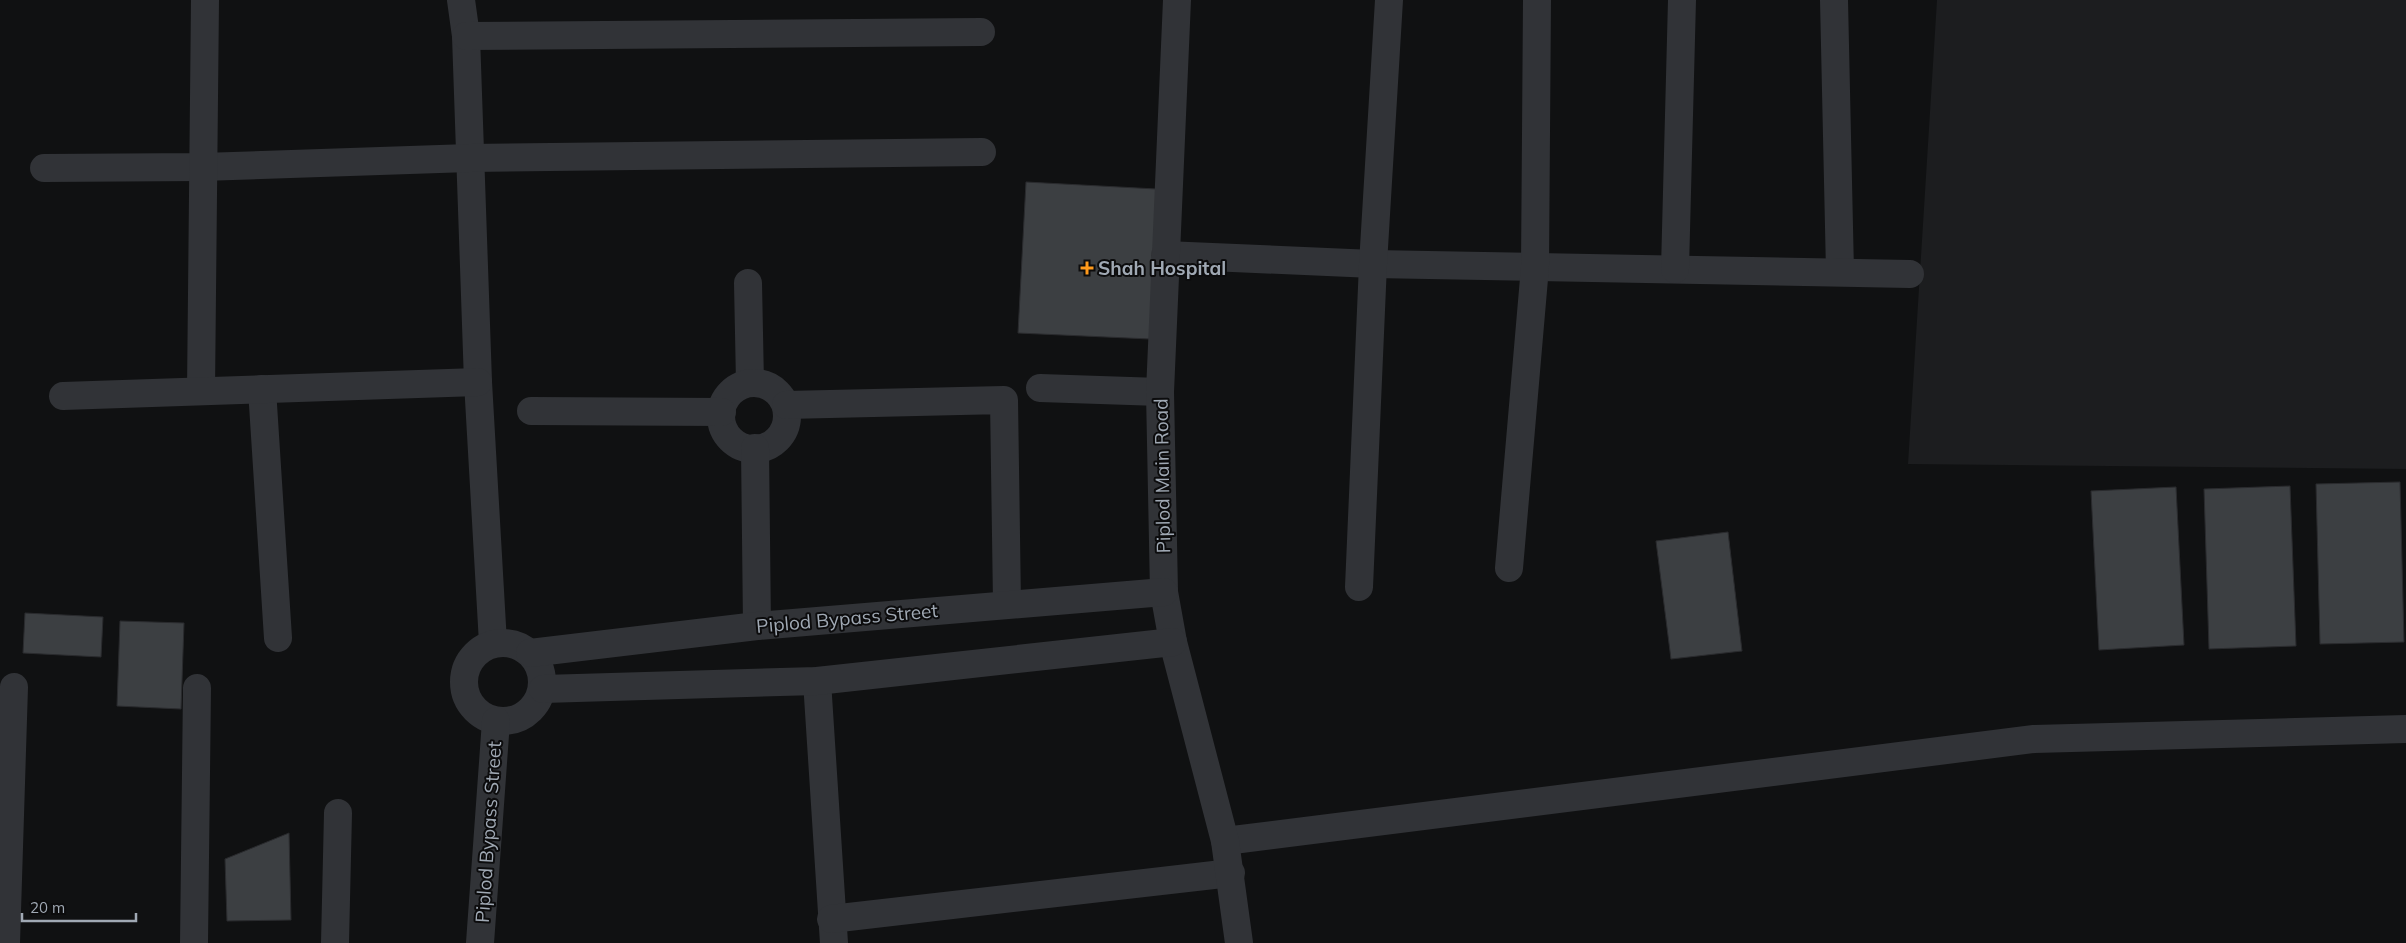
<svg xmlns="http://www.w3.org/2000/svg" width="2406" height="943" font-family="Mulish,sans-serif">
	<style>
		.built { fill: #1c1d1f }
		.building { fill: #3c3f42; stroke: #2a2b2e }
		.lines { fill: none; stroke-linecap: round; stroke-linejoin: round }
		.minor { stroke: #313337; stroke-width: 28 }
		.tertiary { stroke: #313337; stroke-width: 28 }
		.poi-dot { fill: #ff9a1c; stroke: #0c0c0d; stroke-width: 2 }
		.labels { text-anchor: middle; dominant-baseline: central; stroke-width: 4; stroke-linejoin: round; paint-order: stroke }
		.poi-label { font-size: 19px; font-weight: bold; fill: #a0a9b4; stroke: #0c0c0d; text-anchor: start }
		.street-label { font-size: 19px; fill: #a0a9b4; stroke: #0c0c0d }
	</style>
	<rect width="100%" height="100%" fill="#101112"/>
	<!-- built -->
	<polygon class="built" points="1937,0 2406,0 2406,469 1908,464"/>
	<!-- building -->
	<g class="building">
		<polygon points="1026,182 1156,189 1150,339 1018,333"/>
		<polygon points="2400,482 2404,642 2320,644 2316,484"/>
		<polygon points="2290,486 2296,646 2209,649 2204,489"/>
		<polygon points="2176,487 2184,645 2099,650 2091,491"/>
		<polygon points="1728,532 1742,651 1671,659 1656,541"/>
		<polygon points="25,613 103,617 101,657 23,653"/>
		<polygon points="120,621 184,623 181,709 117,706"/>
		<polygon points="289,833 291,920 227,921 225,859"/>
	</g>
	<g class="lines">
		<!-- minor -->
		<g class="minor">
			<polyline points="461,0 466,36 478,382 493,643"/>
			<polyline points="1834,0 1840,272"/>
			<polyline points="466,36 981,32"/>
			<polyline points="44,168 202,167 469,158 982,152"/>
			<polyline points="1165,255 1373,264 1910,274"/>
			<polyline points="1675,269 1682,0"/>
			<polyline points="748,283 750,383"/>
			<circle cx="754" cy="416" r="33"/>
			<polyline points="1040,388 1160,392"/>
			<polyline points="262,389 278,638"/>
			<polyline points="201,391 205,0"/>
			<polyline points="63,396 478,382"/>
			<polyline points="786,405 1004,400 1007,603"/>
			<polyline points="531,411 722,412"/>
			<polyline points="755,448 757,626"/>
			<polyline points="1509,568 1535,267 1537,0"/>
			<polyline points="1359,587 1373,264 1389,0"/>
			<polyline points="817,681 834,943"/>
			<polyline points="1225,841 2034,739 2406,729"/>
			<polyline points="831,919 1231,873"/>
			<polyline points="6,943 14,687"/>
			<polyline points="194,943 197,688"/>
			<polyline points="335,943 338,813"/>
		</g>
		<!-- tertiary -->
		<g class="tertiary">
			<polyline points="1177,0 1160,392 1164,592 1173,642 1225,841 1239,943"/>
			<circle cx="503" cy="682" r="39"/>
			<polyline points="530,653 757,626 1164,592"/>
			<polyline points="543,689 817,681 1173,642"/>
			<polyline points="480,943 496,721"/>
		</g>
	</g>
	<!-- markers -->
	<path class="poi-dot" d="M1084.5 260.5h5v5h5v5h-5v5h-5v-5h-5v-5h5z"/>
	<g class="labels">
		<!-- poi labels -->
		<g class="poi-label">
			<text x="1098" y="268">Shah Hospital</text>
		</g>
		<!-- street labels -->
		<g class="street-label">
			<text transform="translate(1162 476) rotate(-91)">Piplod Main Road</text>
			<text transform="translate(847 618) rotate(-5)">Piplod Bypass Street</text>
			<text transform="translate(488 832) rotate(-86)">Piplod Bypass Street</text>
		</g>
	</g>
	<!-- scale -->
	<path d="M22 913v8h114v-8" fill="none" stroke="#a0a9b4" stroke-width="2.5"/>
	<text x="30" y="913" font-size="15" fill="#a0a9b4" stroke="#0c0c0d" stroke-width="4" paint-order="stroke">20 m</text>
</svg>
